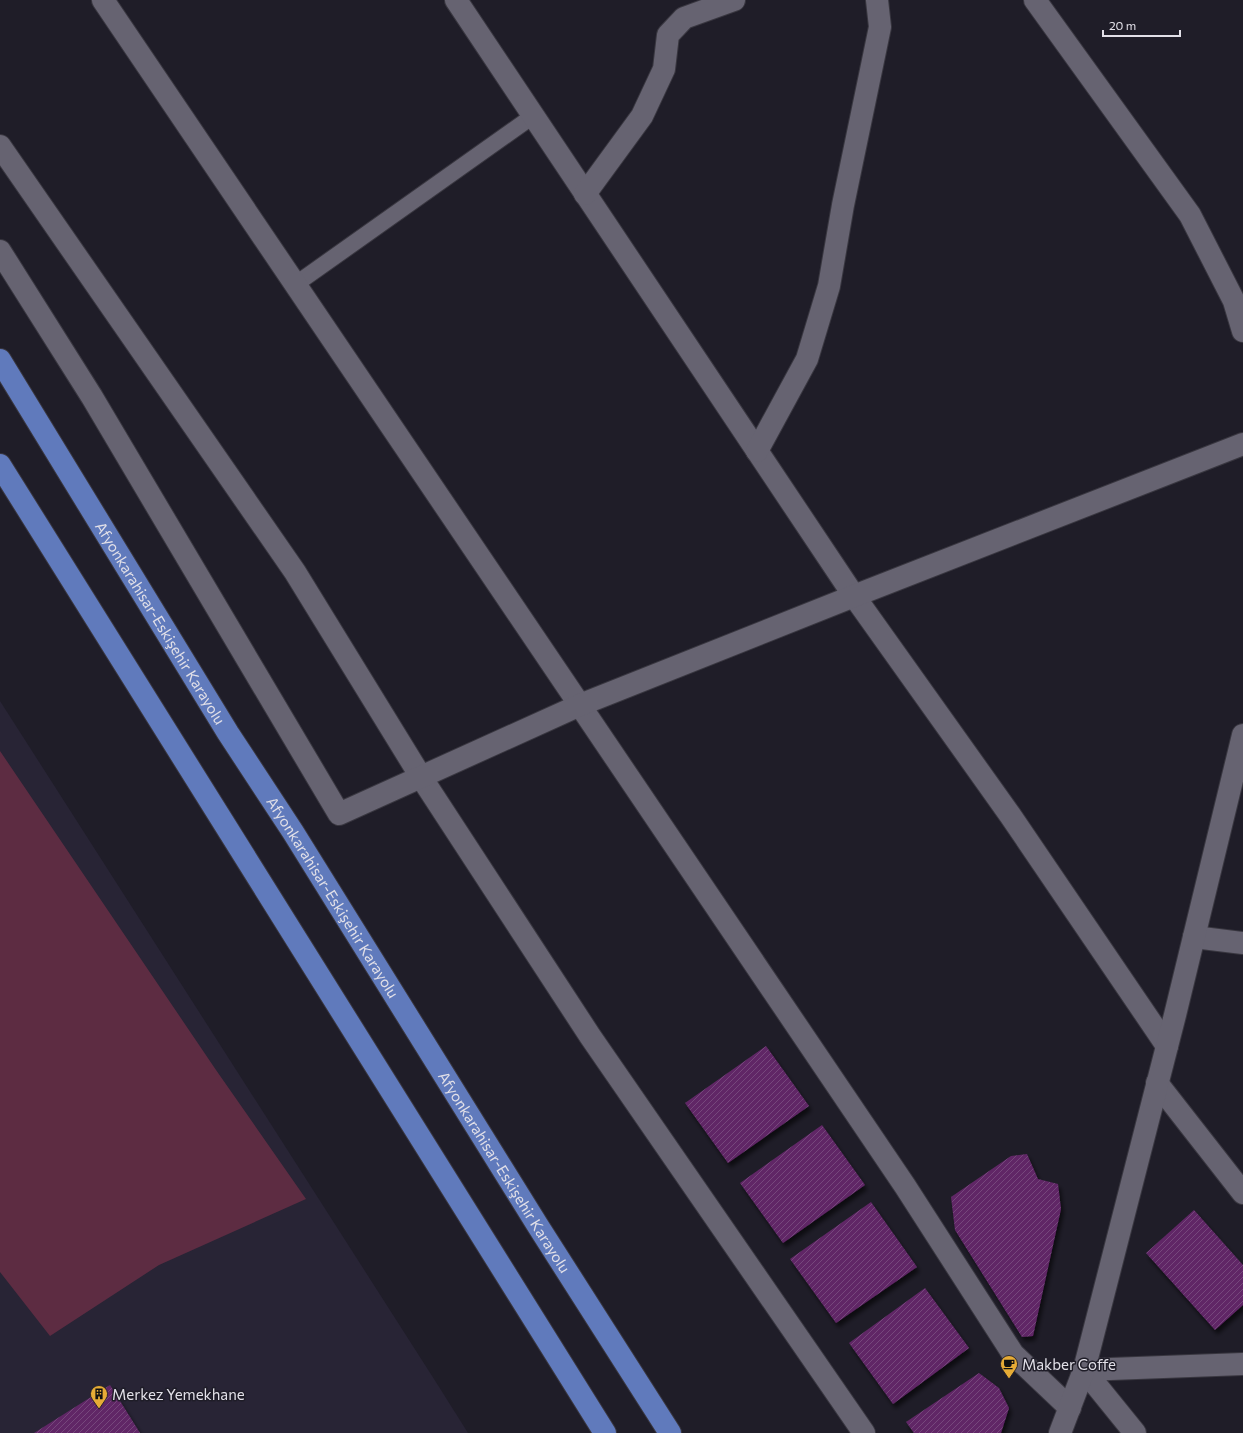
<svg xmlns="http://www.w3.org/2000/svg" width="1243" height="1433" font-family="Commissioner,sans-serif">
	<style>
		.built { fill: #282435 }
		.grass { fill: #5d2c42 }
		.building { fill: url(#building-hatch); filter: url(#shadow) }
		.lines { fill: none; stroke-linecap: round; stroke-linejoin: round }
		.service-casing { stroke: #393740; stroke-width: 18 }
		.minor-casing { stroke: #393740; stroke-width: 24 }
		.tertiary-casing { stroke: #393740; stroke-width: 24 }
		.trunk-casing { stroke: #393740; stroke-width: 24 }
		.service { stroke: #666371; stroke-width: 16 }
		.minor { stroke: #666371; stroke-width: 22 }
		.tertiary { stroke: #666371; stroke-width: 22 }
		.trunk { stroke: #607abc; stroke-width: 22 }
		.labels { text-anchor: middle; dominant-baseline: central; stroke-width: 3; stroke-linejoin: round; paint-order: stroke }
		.street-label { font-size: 15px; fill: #e2e0e8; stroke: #1f1d28 }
		.poi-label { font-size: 15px; fill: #e2e0e8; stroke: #1f1d28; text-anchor: start }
	</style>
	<defs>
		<pattern id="building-hatch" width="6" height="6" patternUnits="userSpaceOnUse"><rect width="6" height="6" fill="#602766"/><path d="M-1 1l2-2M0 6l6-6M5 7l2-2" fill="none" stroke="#76467c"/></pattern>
		<filter id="shadow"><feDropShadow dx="2.5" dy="4.5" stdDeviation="2" flood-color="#0009"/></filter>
	</defs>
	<rect width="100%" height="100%" fill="#1f1d28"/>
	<!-- built -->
	<polygon class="built" points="0,701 434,1379 468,1433 0,1433"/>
	<!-- grass -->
	<polygon class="grass" points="0,751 216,1070 306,1199 159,1265 50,1336 0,1272"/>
	<!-- building -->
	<g class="building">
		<polygon points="766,1046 809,1106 728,1163 685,1103"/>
		<polygon points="822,1125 865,1185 783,1243 740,1183"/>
		<polygon points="1027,1154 1038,1179 1058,1184 1061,1209 1033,1336 1022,1337 955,1230 951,1197 1011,1156"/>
		<polygon points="871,1202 917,1267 836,1323 790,1259"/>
		<polygon points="1194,1210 1243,1265 1243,1305 1215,1330 1146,1253"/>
		<polygon points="925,1288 969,1348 893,1404 849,1343"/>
		<polygon points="979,1373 999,1388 1009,1408 1001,1433 914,1433 906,1422"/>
		<polygon points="110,1385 140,1433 34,1433"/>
	</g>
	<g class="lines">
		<defs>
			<polyline id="service" points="296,284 533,116"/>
			<g id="minor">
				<polyline points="103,0 905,1186 1013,1354 1070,1408"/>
				<polyline points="456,0 854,596 1010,815 1167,1046"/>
				<polyline points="1035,0 1190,215 1234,301 1243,331"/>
				<polyline points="0,146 295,572 421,777 590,1036 864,1433"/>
				<polyline points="585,194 642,116 664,69 668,35 684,18 734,0"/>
				<polyline points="0,251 92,397 339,814 580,705 854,596 1243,444"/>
				<polyline points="757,451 807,359 829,286 843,205 880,27 877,0"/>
				<polyline points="1194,937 1243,943"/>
				<polyline points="1157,1083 1243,1193"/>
				<polyline points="1084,1370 1243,1364"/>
				<polyline points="1084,1370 1135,1433"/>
			</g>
			<polyline id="tertiary" points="1060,1433 1084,1370 1175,1015 1243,735"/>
			<g id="trunk">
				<path id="s1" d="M0,360L228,733L293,832L538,1226L670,1433"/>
				<polyline points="0,465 605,1433"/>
			</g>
		</defs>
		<!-- service casing -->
		<use href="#service" class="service-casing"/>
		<!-- minor casing -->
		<use href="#minor" class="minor-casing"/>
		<!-- tertiary casing -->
		<use href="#tertiary" class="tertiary-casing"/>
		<!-- trunk casing -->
		<use href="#trunk" class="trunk-casing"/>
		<!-- service -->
		<use href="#service" class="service"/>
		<!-- minor -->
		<use href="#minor" class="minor"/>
		<!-- tertiary -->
		<use href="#tertiary" class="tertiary"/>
		<!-- trunk -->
		<use href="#trunk" class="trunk"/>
	</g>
	<!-- icons -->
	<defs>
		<symbol id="cafe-pin" viewBox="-11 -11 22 30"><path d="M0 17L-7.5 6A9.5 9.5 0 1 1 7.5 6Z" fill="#e7ac36" stroke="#1f1d28"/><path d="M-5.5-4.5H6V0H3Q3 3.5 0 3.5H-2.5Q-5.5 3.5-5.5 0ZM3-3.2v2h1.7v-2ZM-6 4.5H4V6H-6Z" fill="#111"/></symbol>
		<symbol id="building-pin" viewBox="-11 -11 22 30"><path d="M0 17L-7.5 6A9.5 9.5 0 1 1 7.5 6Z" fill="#e7ac36" stroke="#1f1d28"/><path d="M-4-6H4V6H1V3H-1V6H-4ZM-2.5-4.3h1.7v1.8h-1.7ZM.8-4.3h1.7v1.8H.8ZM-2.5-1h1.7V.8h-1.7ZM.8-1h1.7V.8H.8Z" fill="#111"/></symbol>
	</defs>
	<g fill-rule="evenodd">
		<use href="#cafe-pin" x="999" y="1354" width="20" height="27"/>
		<use href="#building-pin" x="89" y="1384" width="20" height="27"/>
	</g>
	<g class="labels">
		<!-- street labels -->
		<g class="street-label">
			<text stroke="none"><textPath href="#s1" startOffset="308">Afyonkarahisar-Eskişehir Karayolu</textPath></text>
			<text stroke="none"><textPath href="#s1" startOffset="632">Afyonkarahisar-Eskişehir Karayolu</textPath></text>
			<text stroke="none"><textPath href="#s1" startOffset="956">Afyonkarahisar-Eskişehir Karayolu</textPath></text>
		</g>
		<!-- poi labels -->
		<g class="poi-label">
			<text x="1022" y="1364">Makber Coffe</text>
			<text x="112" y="1394">Merkez Yemekhane</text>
		</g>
	</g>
	<!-- scale -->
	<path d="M1103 30v6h77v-6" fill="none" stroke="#e2e0e8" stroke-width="2"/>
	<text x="1109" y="30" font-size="12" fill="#e2e0e8" stroke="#1f1d28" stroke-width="3" paint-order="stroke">20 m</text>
</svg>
